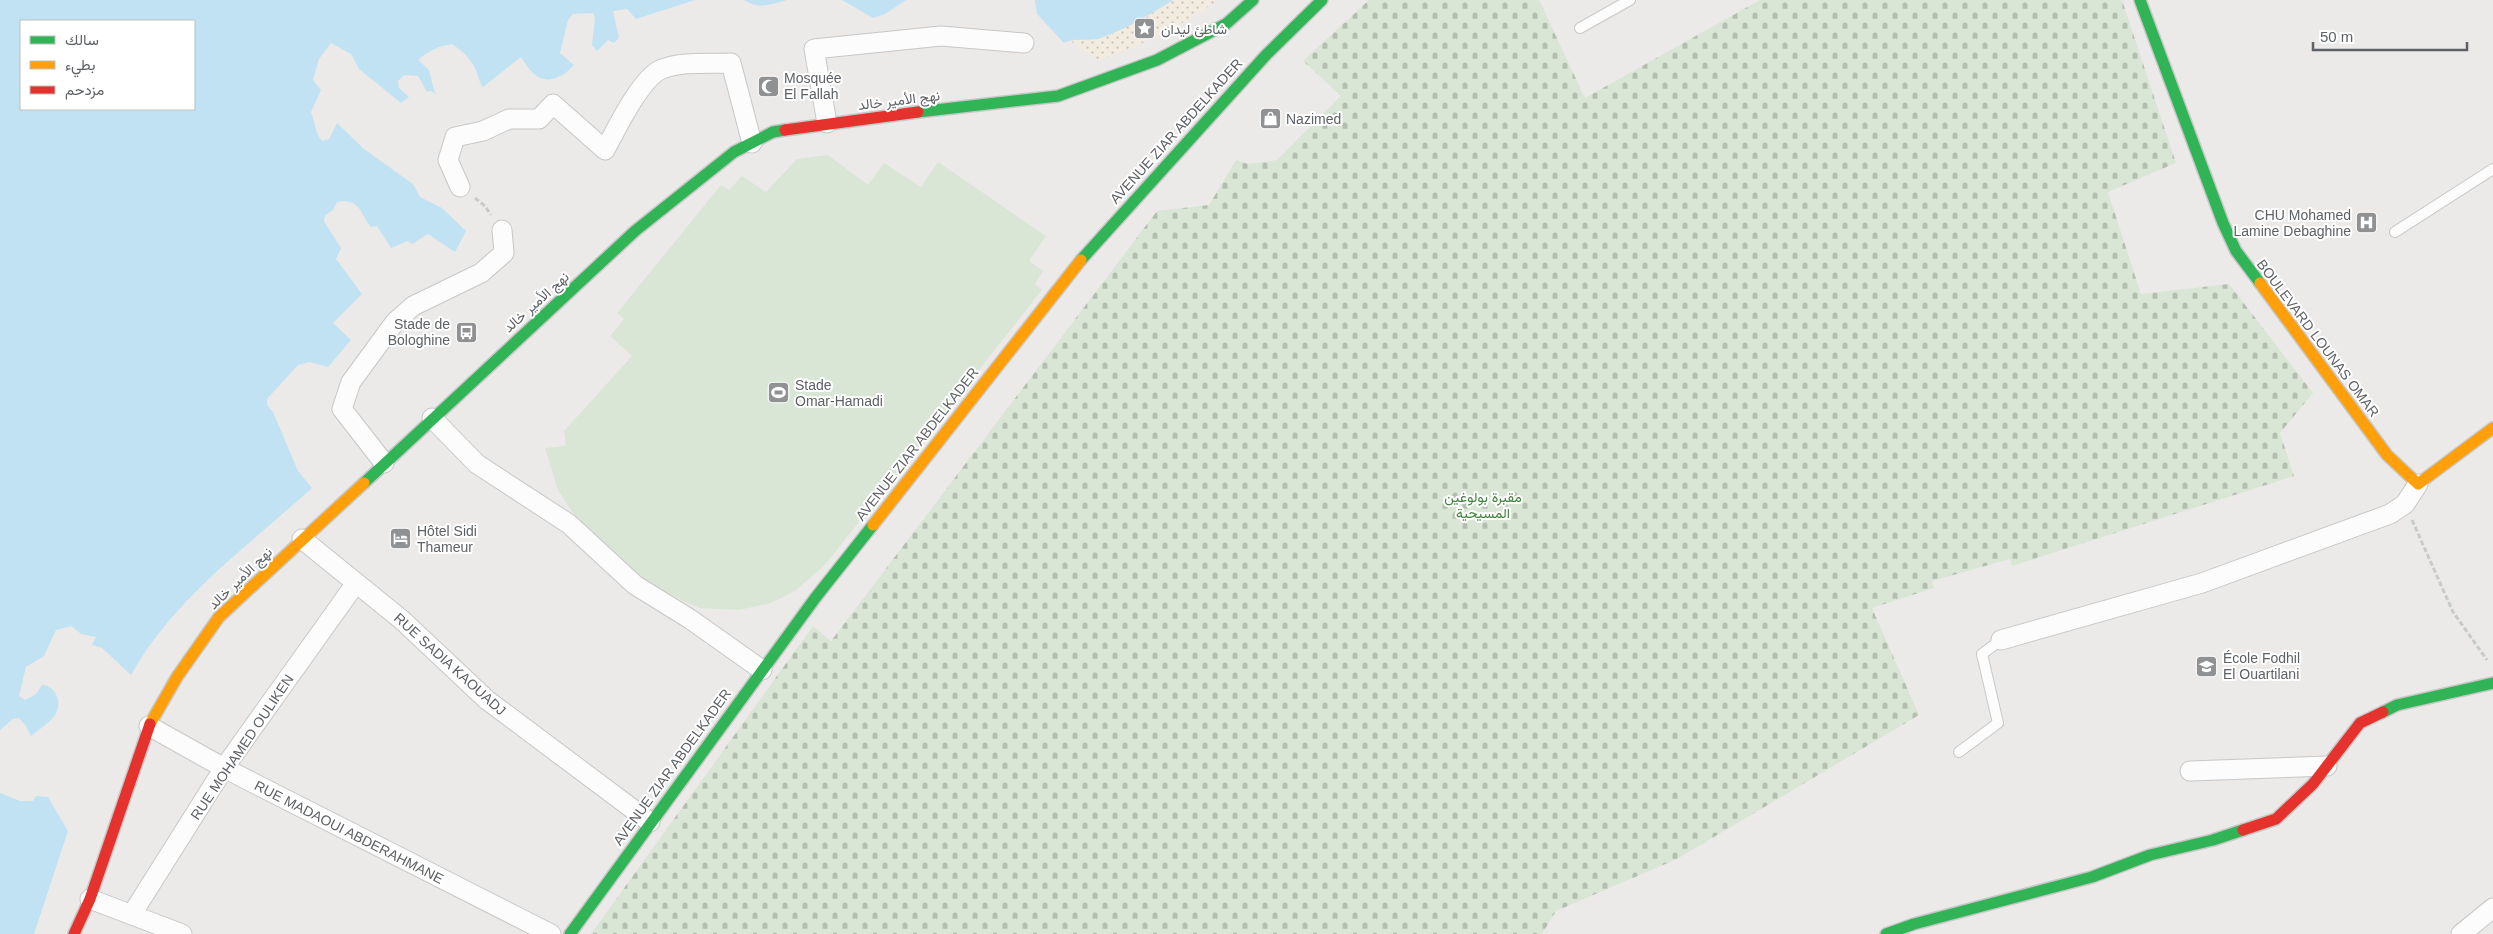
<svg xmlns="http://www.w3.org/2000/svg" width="2493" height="934" font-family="Arial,Vazirmatn,sans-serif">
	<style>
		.green { fill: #d9e6d5 }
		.sand { fill: url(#sand-dots) }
		.cemetery { fill: url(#cemetery-stones) }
		.water { fill: #c1e2f2; fill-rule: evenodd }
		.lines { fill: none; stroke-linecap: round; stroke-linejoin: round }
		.lane-casing { stroke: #c7c7c7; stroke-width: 12 }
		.street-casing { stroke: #c7c7c7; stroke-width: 21 }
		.fast-casing { stroke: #c6c7c7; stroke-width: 14 }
		.slow-casing { stroke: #c6c7c7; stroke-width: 14 }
		.jam-casing { stroke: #c6c7c7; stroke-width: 14 }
		.path { stroke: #c7cbc9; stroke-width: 3; stroke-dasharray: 5 2.5; stroke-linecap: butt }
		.lane { stroke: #fcfcfc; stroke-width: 10 }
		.street { stroke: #fcfcfc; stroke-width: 19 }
		.fast { stroke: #30b455; stroke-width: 11 }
		.slow { stroke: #ff9f0a; stroke-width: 11 }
		.jam { stroke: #e5322d; stroke-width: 11 }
		.labels { text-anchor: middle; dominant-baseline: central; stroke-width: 4; stroke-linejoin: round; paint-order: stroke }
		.poi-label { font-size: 14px; fill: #5e6165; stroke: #fff; text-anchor: start }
		.street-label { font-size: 14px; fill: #5e6165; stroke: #fff }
		.park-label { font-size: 14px; fill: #43823f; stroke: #fff }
	</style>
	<defs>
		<pattern id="sand-dots" width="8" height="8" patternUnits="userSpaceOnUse" patternTransform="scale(1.25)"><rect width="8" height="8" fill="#f2ebdf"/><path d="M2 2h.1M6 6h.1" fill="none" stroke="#c7c2b8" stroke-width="1.8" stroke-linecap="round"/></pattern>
		<pattern id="cemetery-stones" width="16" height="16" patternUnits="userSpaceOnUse" patternTransform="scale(1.25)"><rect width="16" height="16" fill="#d9e6d5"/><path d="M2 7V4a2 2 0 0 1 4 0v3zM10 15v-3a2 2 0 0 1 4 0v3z" fill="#b3beb0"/></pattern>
	</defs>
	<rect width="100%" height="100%" fill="#eceae8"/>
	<!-- green -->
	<polygon class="green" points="828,155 868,185 884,163 921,187 938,162 1046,236 1029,261 1043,271 1035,284 1042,290 825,565 795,591 771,603 739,610 699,608 643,582 578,521 558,490 545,448 566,446 564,431 632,356 610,336 624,319 617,313 721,185 729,190 742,176 766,192 797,159"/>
	<!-- sand -->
	<path class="sand" d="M1173,0H1218C1181,26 1141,46 1098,60L1069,40C1108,42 1141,19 1173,0Z"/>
	<!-- cemetery -->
	<polygon class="cemetery" points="1369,0 1539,0 1585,98 1760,0 2122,0 2176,163 2108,192 2141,294 2229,284 2313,393 2280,433 2294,476 2012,566 2010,559 1932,581 1934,588 1872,608 1919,715 1677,859 1556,911 1542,934 591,934 813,626 831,641 1157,211 1209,205 1236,160 1248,164 1277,160 1341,96 1303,61"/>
	<!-- water -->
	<g class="water">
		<path d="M0,0H695L636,19L627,9L613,11L619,38L614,43L608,40L597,51L592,45L595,18L593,13L573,14L568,20L560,53L574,65C564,77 546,86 533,73C528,69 525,62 521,57L483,87C478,80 478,75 475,68C470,58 461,50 452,44C439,46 428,51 418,60L429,70L435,94L431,91L427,92L418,76L404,75L398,81L399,88L409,97L401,103L359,69L351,54L331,43L319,59L313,80L321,90L311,112C315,122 315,133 322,141L329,139L337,123L364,149L413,184L420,197L442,208L466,231L455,252L428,234L412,244L408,241L391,248L377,226L371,227C361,215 360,197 337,202L333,210L325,215L324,221L341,248L336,259L362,294L333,323L351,340L328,367L309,362L298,365L267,399V405L273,412L298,471L312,488C248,546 174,598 131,675L102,648L92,645L96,637L81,634L71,626L56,630L44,656L26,667L19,696L25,700L36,694L42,685C56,686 63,702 55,715C50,723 38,730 31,736L26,726L19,718L13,719L0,730ZM21,21H194V109H21Z"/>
		<path d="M744,0H787C773,4 758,10 744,0Z"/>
		<polygon points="842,0 906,0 885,14 873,18"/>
		<path d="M1035,0H1173C1151,14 1126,29 1101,38C1089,42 1074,37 1064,43L1037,14Z"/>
		<polygon points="0,793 20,801 33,801 36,796 48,797 68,831 34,934 0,934"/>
	</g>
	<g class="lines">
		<defs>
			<g id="lane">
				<polyline points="1580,28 1630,0"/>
				<polyline points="2395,232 2493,169"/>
				<polyline points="1959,752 1998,723 1982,654 2001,640"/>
			</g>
			<g id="street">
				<polyline points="827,123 814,49 941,36 1024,43"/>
				<path d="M460,187L448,160L455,137L483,131L509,119H539L553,104L605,150C616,130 641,77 662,69C683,61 709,64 731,63L752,143"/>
				<polyline points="432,418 477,464 569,524 635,585 690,619 762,670"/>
				<polyline points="384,463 342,409 351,382 395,322 413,306 481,273 504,253 502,230"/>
				<polyline points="302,539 402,620 487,700 650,822"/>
				<polyline points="2001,640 2202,583 2390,514 2405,504 2418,484"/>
				<polyline points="149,726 224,768 551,934"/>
				<polyline points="2190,771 2327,766"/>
				<polyline points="90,899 182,934"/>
				<polyline points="132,914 224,768 356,583"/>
				<polyline points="2461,934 2493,908"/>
			</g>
			<g id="fast">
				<polyline points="2140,0 2223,223 2236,251 2260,283"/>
				<polyline points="918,112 1058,96 1157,60 1226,24 1253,0"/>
				<polyline points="1081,260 1266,55 1322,0"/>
				<polyline points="364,483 635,231 734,152 773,132 785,130"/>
				<polyline points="2383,712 2397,705 2493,683"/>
				<polyline points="570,934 816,597 873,525"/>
				<polyline points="1886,934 1914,924 2092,877 2150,855 2213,840 2243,830"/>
			</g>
			<g id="slow">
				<polyline points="2260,283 2387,455 2418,484 2493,428"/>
				<polyline points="873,525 1081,260"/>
				<polyline points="150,724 177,677 219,617 364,483"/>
			</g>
			<g id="jam">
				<polyline points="785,130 918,112"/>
				<polyline points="2243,830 2276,819 2313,784 2360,723 2383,712"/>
				<polyline points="74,934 90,899 150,724"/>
			</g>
		</defs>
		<!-- lane casing -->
		<use href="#lane" class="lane-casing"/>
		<!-- street casing -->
		<use href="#street" class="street-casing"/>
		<!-- fast casing -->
		<use href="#fast" class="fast-casing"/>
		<!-- slow casing -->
		<use href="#slow" class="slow-casing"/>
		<!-- jam casing -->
		<use href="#jam" class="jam-casing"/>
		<!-- path -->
		<g class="path">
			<polyline points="475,198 485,206 491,215"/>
			<polyline points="2412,520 2453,612 2487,660"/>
		</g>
		<!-- lane -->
		<use href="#lane" class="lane"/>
		<!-- street -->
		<use href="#street" class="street"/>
		<!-- fast -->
		<use href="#fast" class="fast"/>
		<!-- slow -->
		<use href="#slow" class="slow"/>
		<!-- jam -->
		<use href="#jam" class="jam"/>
	</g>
	<!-- icons -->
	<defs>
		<symbol id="sight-square" viewBox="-11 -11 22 22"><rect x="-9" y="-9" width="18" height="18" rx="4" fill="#909193" stroke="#fff"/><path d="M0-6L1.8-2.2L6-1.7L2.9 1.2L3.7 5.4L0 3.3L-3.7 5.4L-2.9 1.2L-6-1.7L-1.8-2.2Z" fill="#fff"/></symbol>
		<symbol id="mosque-square" viewBox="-11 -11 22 22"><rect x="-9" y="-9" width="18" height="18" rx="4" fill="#909193" stroke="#fff"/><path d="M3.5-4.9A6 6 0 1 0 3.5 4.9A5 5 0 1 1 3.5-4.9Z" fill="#fff"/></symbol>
		<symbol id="shop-square" viewBox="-11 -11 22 22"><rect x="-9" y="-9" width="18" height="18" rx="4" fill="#909193" stroke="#fff"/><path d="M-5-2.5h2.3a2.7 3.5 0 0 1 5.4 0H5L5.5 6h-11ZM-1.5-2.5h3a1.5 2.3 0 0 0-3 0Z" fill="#fff"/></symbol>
		<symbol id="hospital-square" viewBox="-11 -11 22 22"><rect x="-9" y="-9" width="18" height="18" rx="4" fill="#909193" stroke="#fff"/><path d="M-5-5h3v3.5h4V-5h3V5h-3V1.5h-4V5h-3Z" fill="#fff"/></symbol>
		<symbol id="bus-square" viewBox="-11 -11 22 22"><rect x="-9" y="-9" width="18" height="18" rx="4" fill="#909193" stroke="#fff"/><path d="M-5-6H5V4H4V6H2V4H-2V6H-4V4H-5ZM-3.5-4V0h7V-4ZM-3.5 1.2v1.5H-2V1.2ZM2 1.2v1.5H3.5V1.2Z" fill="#fff"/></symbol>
		<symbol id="stadium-square" viewBox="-11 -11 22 22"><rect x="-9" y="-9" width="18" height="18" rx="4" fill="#909193" stroke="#fff"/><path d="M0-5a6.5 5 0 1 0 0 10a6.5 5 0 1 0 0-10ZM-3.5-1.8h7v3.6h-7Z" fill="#fff"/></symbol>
		<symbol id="hotel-square" viewBox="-11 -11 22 22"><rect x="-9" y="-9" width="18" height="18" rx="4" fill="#909193" stroke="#fff"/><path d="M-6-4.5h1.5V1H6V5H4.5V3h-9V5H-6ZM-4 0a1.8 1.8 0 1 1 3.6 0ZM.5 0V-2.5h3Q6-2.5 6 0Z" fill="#fff"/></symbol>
		<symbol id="school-square" viewBox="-11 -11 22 22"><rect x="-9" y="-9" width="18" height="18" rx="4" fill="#909193" stroke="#fff"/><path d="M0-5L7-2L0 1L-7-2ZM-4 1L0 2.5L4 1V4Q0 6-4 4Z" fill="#fff"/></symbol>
	</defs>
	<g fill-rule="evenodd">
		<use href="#sight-square" x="1132" y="16" width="25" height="25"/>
		<use href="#mosque-square" x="756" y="74" width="25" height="25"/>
		<use href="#shop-square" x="1258" y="106" width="25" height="25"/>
		<use href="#hospital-square" x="2354" y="210" width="25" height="25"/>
		<use href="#bus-square" x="454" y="320" width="25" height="25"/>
		<use href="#stadium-square" x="766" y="380" width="25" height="25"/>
		<use href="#hotel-square" x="388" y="526" width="25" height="25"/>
		<use href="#school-square" x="2194" y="654" width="25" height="25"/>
	</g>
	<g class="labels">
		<!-- poi labels -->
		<g class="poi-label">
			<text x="1161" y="29">شاطئ ليدان</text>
			<text x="784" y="78">Mosquée<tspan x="784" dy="16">El Fallah</tspan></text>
			<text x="1286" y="119">Nazimed</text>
			<text x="2351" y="215" text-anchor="end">CHU Mohamed<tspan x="2351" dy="16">Lamine Debaghine</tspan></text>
			<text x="450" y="324" text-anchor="end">Stade de<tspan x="450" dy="16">Bologhine</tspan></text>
			<text x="795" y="385">Stade<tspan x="795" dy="16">Omar-Hamadi</tspan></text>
			<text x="417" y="531">Hôtel Sidi<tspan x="417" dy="16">Thameur</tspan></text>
			<text x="2223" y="658">École Fodhil<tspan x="2223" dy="16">El Ouartilani</tspan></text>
		</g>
		<!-- street labels -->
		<g class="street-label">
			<text transform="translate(899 100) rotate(-7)">نهج الأمير خالد</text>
			<text transform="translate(1176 131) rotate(-48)">AVENUE ZIAR ABDELKADER</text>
			<text transform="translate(536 302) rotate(-42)">نهج الأمير خالد</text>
			<text transform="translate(2318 338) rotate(53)">BOULEVARD LOUNAS OMAR</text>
			<text transform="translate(917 444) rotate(-52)">AVENUE ZIAR ABDELKADER</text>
			<text transform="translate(240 578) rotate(-44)">نهج الأمير خالد</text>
			<text transform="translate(450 664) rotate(42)">RUE SADIA KAOUADJ</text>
			<text transform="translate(242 747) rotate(-56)">RUE MOHAMED OULIKEN</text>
			<text transform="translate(672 767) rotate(-54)">AVENUE ZIAR ABDELKADER</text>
			<text transform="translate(349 832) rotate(27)">RUE MADAOUI ABDERAHMANE</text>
		</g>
		<!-- park labels -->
		<g class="park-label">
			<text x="1483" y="497">مقبرة بولوغين<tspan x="1483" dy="16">المسيحية</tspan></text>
		</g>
	</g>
	<!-- legend -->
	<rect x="20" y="20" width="175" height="90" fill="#ffffff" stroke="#bfc0c1"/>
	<rect x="30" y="36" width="25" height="8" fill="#30b455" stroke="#bfc0c1"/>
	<text x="65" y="45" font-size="15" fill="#5e6165">سالك</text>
	<rect x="30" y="61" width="25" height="8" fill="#ff9f0a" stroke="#bfc0c1"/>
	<text x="65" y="70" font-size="15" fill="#5e6165">بطيء</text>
	<rect x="30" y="86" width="25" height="8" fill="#e5322d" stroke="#bfc0c1"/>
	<text x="65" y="95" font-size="15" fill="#5e6165">مزدحم</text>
	<!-- scale -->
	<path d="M2313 42v8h154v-8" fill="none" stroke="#5e6165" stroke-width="2.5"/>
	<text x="2320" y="42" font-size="15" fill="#5e6165" stroke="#ffffff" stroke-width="4" paint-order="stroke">50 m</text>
</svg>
